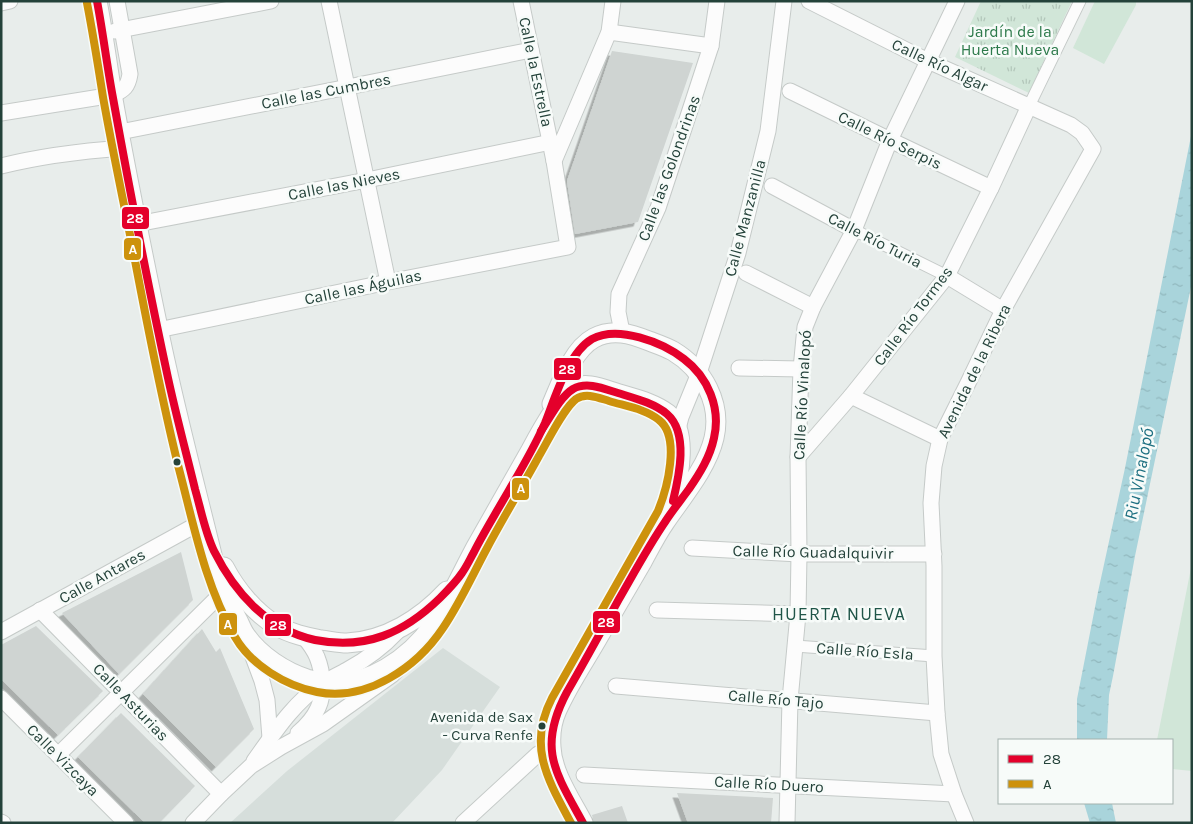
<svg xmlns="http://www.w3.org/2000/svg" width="1193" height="824" font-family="Karla,sans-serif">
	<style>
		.built { fill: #d6dedb }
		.grass { fill: url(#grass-tufts) }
		.pitch { fill: #d1e6d8 }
		.water { fill: url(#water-ripples) }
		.building { fill: #cfd4d2; filter: url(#shadow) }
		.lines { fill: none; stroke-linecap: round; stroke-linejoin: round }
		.pedestrian-casing { stroke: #c5cac8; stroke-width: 13 }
		.minor-casing { stroke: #c5cac8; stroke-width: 17 }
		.tertiary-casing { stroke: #c5cac8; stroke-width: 21 }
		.pedestrian { stroke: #fcfcfc; stroke-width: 11 }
		.minor { stroke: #fcfcfc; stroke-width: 15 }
		.tertiary { stroke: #fcfcfc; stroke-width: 19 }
		.bus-1-casing { stroke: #f7fbf9; stroke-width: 11 }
		.bus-2-casing { stroke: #f7fbf9; stroke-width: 11 }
		.bus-1 { stroke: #e4002b; stroke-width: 8 }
		.bus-2 { stroke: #cd920c; stroke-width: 8 }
		.bus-dot { fill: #24423a; stroke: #f7fbf9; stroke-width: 2 }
		.labels { text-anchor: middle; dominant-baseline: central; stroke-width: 5; stroke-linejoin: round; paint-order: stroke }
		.bus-label { font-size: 15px; fill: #24423a; stroke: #f7fbf9; text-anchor: end }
		.park-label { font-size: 16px; fill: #2d7a4b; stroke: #f7fbf9 }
		.street-label { font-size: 16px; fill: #24423a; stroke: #f7fbf9 }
		.water-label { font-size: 18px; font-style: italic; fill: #1c6f80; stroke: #f7fbf9 }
		.neighbourhood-label { font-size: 18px; letter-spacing: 1px; fill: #1f5548; stroke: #f7fbf9 }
		.line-badge { stroke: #f7fbf9; stroke-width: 2 }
		.badge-label { font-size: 14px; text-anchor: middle; font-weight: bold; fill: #fff }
	</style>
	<defs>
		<pattern id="grass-tufts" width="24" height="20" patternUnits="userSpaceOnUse" patternTransform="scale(1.25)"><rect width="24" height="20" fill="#d1e6d8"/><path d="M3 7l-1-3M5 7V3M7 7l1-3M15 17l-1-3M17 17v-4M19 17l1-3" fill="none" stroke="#b3c6ba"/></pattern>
		<pattern id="water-ripples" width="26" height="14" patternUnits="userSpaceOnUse" patternTransform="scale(1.25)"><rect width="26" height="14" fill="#a9d4db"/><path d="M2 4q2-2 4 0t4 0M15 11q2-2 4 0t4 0" fill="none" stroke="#91b7bd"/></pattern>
		<filter id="shadow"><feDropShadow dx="-4.5" dy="4.5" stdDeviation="0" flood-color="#0004"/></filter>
	</defs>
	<rect width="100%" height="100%" fill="#e8edeb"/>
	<!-- built -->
	<polygon class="built" points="443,648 500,687 442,770 392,823 230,823 287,771"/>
	<!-- grass -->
	<polygon class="grass" points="981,1 1072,1 1029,93 955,57"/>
	<!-- pitch -->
	<g class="pitch">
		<polygon points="1095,1 1136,1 1136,5 1104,64 1073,48"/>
		<polygon points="1192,563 1192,771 1172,769 1172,740 1157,740"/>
	</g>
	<!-- water -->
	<g class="water">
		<polygon points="1192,131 1192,282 1135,556 1113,676 1109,695 1107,740 1077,740 1077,699 1098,592 1125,468"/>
		<polygon points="1084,803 1112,803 1116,823 1090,823"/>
	</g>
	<!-- building -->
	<g class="building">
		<polygon points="612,51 693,63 638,222 575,234 567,181"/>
		<polygon points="181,552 193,600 119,674 62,613"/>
		<polygon points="36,626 103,691 58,735 1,679 1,645"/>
		<polygon points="202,629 216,652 220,648 254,729 216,767 143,694"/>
		<polygon points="121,713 195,786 159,823 145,823 78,757"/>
		<polygon points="677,793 773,798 771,823 688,823"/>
		<polygon points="622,806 628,823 594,823 592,815"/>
	</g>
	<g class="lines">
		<defs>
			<g id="pedestrian">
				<polyline points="1029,106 1080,1"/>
				<polyline points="854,230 947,276"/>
				<polyline points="795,646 934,656"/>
			</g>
			<g id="minor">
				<polyline points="329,1 388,282"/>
				<polyline points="521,1 554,161 609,32 613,1"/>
				<polyline points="809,1 928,61 1071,125 1082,133 1093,149 1003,310 968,383 940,439 934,466 931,503 934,566 934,656 937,713 941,754 954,794 966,823"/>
				<polyline points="1,3 10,1"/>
				<polyline points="115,31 271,1"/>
				<polyline points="609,32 711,46"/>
				<polyline points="790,91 890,140 991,188"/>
				<path d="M1,113L113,95C124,90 128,87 130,74L117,1"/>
				<polyline points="120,132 348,87 531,50"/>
				<path d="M1,166C41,156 82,151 123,148"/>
				<polyline points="772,186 854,230"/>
				<polyline points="137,224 367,180 551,142"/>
				<polyline points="746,273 813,307"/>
				<polyline points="947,276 1003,310"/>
				<polyline points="158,330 388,282 568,247 554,161"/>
				<polyline points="622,332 618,312 619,294 658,208 711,46 717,1"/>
				<polyline points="739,368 801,369"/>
				<polyline points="851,396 940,439"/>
				<polyline points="678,429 681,417 699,373 738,253 768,131 784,1"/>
				<polyline points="798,457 851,396 947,276 991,188 1029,106"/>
				<polyline points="692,548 799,554 934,554"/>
				<polyline points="40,610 221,794"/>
				<polyline points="657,610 798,614"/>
				<polyline points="1,632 203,521"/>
				<polyline points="246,638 262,681 267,700 270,738"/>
				<polyline points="616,686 937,713"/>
				<polyline points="1,698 126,823"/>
				<path d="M298,733C305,727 314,717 318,708C325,693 323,672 317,657C314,650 309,643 304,637"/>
				<polyline points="58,755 224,591"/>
				<path d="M254,761C274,733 294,702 323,683C331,678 340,674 347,670C365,660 383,647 397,632"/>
				<polyline points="584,775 954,794"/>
				<polyline points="1,822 3,823"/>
				<polyline points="193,823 221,794 251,766 281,747 323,724 392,675 402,665"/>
				<polyline points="463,823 538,754 551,749"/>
				<polyline points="787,823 790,700 798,614 799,554 798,457 801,369 805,327 813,307 854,230 890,140 957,1"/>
			</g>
			<g id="tertiary">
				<path d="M97,1C103,32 107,63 112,94C126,173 142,251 158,328C174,407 195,485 214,563C220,582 228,601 237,619C240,624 242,631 246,636C260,656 285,672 307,679C312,680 318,683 323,683C367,689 410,658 434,624C450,600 462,573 476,547C494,515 513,482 531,450C540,433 557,402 571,390C582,381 601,388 613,392C631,398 653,402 668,414C688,431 679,477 673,498C671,507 667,516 663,524"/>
				<path d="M552,404C561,383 573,349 594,338C613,328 631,334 649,341C657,344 666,347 673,351C703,369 722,403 714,438C707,468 682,497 665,522C656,535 649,549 642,562C628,586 614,610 600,634C586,659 569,683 557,710C552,721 550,734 551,747C552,773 571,800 583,823"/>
				<path d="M224,567C236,590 255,613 277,626C291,634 306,637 321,640C330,641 339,643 347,643C386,641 421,619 447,591"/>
			</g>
		</defs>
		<!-- pedestrian casing -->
		<use href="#pedestrian" class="pedestrian-casing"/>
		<!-- minor casing -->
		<use href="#minor" class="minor-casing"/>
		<!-- tertiary casing -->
		<use href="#tertiary" class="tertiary-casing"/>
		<!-- pedestrian -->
		<use href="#pedestrian" class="pedestrian"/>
		<!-- minor -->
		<use href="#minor" class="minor"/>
		<!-- tertiary -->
		<use href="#tertiary" class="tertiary"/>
		<defs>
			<g id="bus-1">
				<path d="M97,1C103,33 107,66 113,98C130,192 148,285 168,378C176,415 186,452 195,489C201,510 205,532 214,551C235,593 268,630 315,640C366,650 404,633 440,598C448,590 456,582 462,573C467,566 470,559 474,552C480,540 487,528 494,516C511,486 531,455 545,423C555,398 568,353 592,339C618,325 662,342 684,359C708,377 721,408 714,438C710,457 700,473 689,489C681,500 672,511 665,522C648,547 634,573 619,599C602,630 585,661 567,692C537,748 555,772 583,823"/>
				<path d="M541,431C550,418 560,397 573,389C587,381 605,389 618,393C634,398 654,403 667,414C689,433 679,476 673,501"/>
			</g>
			<path id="bus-2" d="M87,3C93,34 98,65 103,97C112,148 123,199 133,250C147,324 161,397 179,469C194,526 205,585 235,637C251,665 286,686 317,692C367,702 417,667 443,628C460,603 472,576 486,550C503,518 522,487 539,456C548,441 563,409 576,399C586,392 599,398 609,401C625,406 646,409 659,420C681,437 667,489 658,511L552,698C527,746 548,780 571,823"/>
		</defs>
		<!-- bus-1 casing -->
		<use href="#bus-1" class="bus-1-casing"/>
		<!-- bus-2 casing -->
		<use href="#bus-2" class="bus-2-casing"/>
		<!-- bus-1 -->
		<use href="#bus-1" class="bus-1"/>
		<!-- bus-2 -->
		<use href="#bus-2" class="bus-2"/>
	</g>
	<!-- markers -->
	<g class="bus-dot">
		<circle cx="177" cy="462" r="4.5"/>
		<circle cx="542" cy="726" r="4.5"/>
	</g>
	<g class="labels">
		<!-- bus labels -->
		<g class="bus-label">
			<text x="533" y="717">Avenida de Sax<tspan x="533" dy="18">- Curva Renfe</tspan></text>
		</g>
		<!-- park labels -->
		<g class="park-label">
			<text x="1010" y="31">Jardín de la<tspan x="1010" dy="18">Huerta Nueva</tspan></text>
		</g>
		<!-- street labels -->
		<g class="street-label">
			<text transform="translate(940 65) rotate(25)">Calle Río Algar</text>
			<text transform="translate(536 72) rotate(78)">Calle la Estrella</text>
			<text transform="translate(326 91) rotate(-11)">Calle las Cumbres</text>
			<text transform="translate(890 140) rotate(26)">Calle Río Serpis</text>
			<text transform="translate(669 168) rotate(-70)">Calle las Golondrinas</text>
			<text transform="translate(344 184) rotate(-11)">Calle las Nieves</text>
			<text transform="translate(745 218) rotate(-75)">Calle Manzanilla</text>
			<text transform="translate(875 240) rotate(27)">Calle Río Turia</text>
			<text transform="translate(363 287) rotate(-12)">Calle las Águilas</text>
			<text transform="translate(913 316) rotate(-53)">Calle Río Tormes</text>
			<text transform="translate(974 371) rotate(-64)">Avenida de la Ribera</text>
			<text transform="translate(802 395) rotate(-87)">Calle Río Vinalopó</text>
			<text transform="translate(813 552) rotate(1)">Calle Río Guadalquivir</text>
			<text transform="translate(102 576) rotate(-29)">Calle Antares</text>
			<text transform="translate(865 651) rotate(4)">Calle Río Esla</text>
			<text transform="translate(776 699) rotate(5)">Calle Río Tajo</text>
			<text transform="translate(131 702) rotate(46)">Calle Asturias</text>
			<text transform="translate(63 760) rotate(45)">Calle Vizcaya</text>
			<text transform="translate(769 784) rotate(3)">Calle Río Duero</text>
		</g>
		<!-- water labels -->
		<g class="water-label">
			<text transform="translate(1139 474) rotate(-79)">Riu Vinalopó</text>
		</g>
		<!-- neighbourhood labels -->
		<g class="neighbourhood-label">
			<text x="839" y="614">HUERTA NUEVA</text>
		</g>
	</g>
	<g class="line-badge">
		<rect x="121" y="206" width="29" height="24" rx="5" fill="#e4002b"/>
		<rect x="123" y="237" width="19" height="24" rx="5" fill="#cd920c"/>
		<rect x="553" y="357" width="29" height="24" rx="5" fill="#e4002b"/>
		<rect x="511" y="477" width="19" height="24" rx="5" fill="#cd920c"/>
		<rect x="592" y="610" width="29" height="24" rx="5" fill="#e4002b"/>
		<rect x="218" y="612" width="20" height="24" rx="5" fill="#cd920c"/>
		<rect x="264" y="613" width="28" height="24" rx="5" fill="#e4002b"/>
	</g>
	<g class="badge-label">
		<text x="135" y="223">28</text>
		<text x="133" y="254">A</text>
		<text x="567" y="374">28</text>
		<text x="521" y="493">A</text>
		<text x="606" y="627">28</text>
		<text x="228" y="629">A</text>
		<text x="278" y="630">28</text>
	</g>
	<!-- border -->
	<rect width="1193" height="824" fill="none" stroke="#24423a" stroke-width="5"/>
	<!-- legend -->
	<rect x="998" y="739" width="175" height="65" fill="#f7fbf9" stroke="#a3b1ad"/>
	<rect x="1008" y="755" width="25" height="8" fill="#e4002b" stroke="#a3b1ad"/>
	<text x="1043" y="764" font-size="15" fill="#24423a">28</text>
	<rect x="1008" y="780" width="25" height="8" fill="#cd920c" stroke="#a3b1ad"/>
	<text x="1043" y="789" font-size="15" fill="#24423a">A</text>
</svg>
